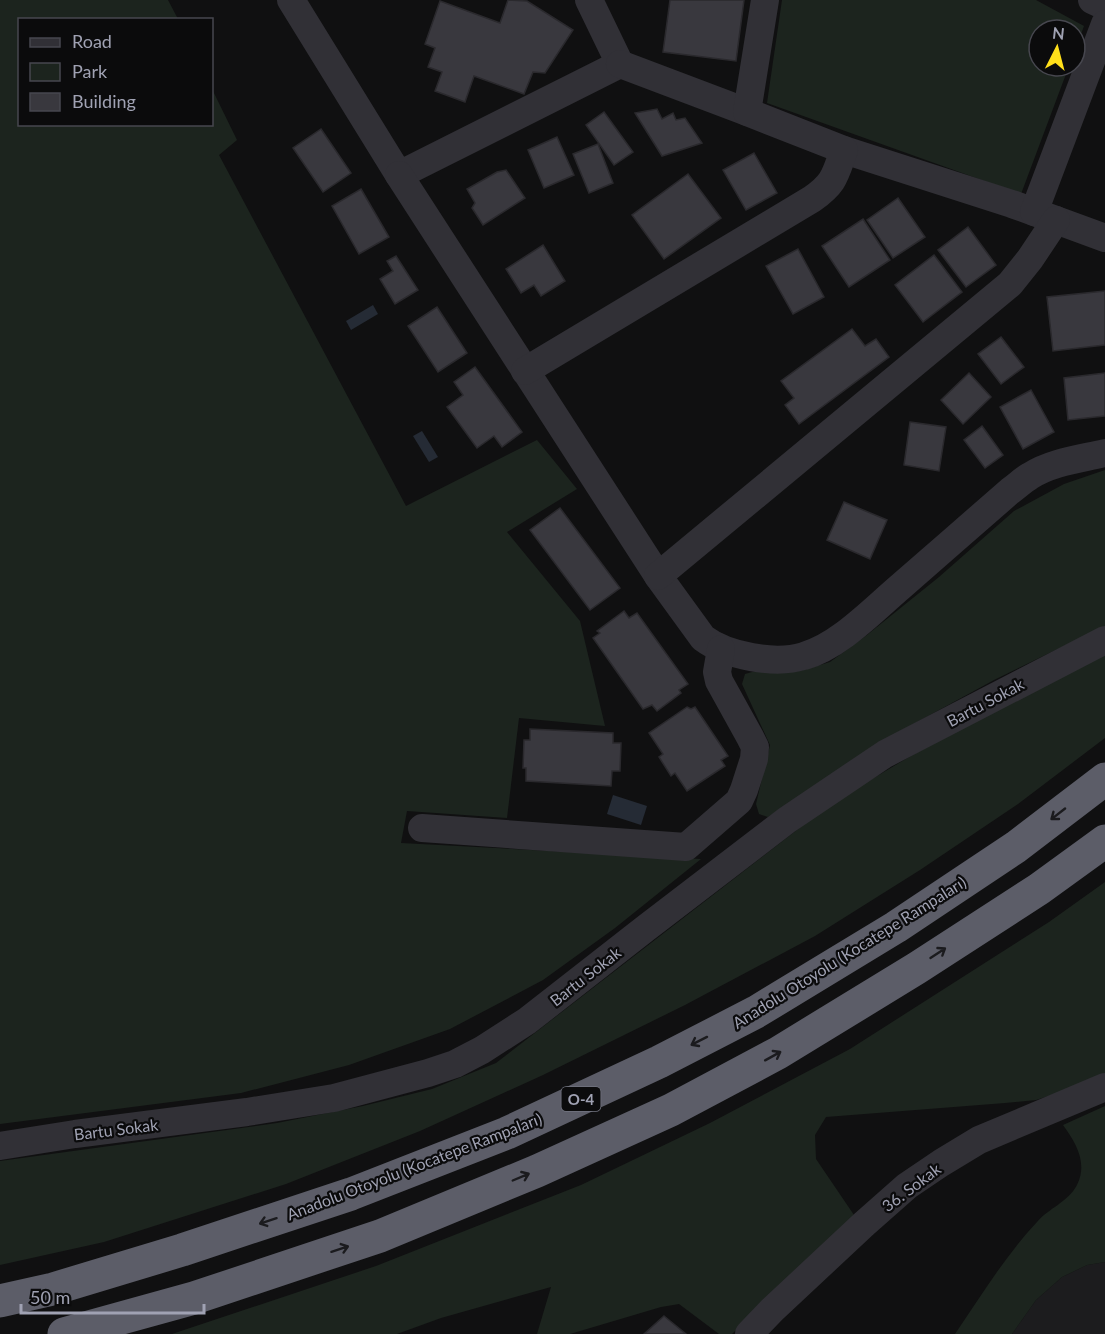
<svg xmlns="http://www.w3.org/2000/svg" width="1105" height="1334" font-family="Lato,sans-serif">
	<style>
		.built { fill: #1c1c1e }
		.green { fill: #1c241e }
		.water { fill: #252b35 }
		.building { fill: #39383e; stroke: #2a292d; stroke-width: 1.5 }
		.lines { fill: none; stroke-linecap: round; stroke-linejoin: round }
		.minor { stroke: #313036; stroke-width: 28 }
		.highway { stroke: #5c5d68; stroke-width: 33 }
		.oneway { stroke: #1b1b1e }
		.labels { text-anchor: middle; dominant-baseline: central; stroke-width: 4.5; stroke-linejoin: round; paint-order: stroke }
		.shield { fill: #0b0b0c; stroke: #737581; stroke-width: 1.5 }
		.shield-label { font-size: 15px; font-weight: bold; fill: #a0a2b3 }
		.street-label { font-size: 16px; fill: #a0a2b3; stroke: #0b0b0c }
	</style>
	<rect width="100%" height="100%" fill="#101011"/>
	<!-- built -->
	<polygon class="built" points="1105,1262 1105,1334 1012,1334 1036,1300 1062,1277 1087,1265"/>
	<!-- green -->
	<g class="green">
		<polygon points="0,0 168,0 178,19 20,20 20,124 212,124 212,89 237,140 219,155 406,506 537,440 577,489 507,532 580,621 605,726 519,718 507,818 407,811 401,843 701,859 615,928 543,980 450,1029 349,1065 241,1093 0,1124"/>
		<polygon points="782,0 1036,0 1084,26 1075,51 1075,30 1039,30 1039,66 1069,66 1021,194 767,103"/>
		<polygon points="1105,470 1105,626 994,680 884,740 768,817 759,814 756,804 770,745 742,684 745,674 752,672 800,671 830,662 867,635 939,577 1014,511 1064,484"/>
		<polygon points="1105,654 1105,738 1018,804 920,870 815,936 685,1005 543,1075 420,1131 286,1184 104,1242 0,1265 0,1161 277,1123 363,1106 432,1089 496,1063 833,802 916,753"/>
		<polygon points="1105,882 1105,1073 1067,1090 1036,1100 1005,1103 826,1117 815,1135 816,1159 854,1215 732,1334 719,1334 679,1304 661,1307 570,1334 537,1334 551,1287 441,1318 397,1334 172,1334 376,1266 581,1185 710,1123 850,1049 1049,922"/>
		<path d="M1105,1106V1262L1087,1265L1062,1277L1036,1300L1012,1334H955C981,1296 1005,1256 1037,1222C1049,1208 1068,1202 1077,1185C1088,1163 1076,1143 1063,1125Z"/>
	</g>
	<!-- water -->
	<g class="water">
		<polygon points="373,305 378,314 351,330 346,321"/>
		<polygon points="422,431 438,457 429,462 413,436"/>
		<polygon points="613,795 647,806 641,825 607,814"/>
	</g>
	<!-- building -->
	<g class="building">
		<polygon points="508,0 527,1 573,30 545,73 533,72 524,94 474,76 465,102 435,91 442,72 428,67 435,48 425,44 440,1 500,23"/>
		<polygon points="670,0 744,0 736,61 663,52"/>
		<polygon points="657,109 662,119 673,113 676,120 685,118 702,143 662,156 635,113"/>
		<polygon points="604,112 633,152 614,165 586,125"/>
		<polygon points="321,129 351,173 323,192 293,148"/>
		<polygon points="557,137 574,175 544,188 528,150"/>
		<polygon points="598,144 613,183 589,193 573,154"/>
		<polygon points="754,153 777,193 746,210 723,170"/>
		<polygon points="506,170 525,198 483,225 472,208 475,203 467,189 497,172"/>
		<polygon points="688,174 721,218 664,259 632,215"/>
		<polygon points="361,189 389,237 359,254 332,206"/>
		<polygon points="898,198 925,237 893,258 867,220"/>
		<polygon points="863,219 890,260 849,287 822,246"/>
		<polygon points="968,227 996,265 966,287 938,250"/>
		<polygon points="543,245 565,281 541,296 534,285 521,293 506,269"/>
		<polygon points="798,249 824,297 793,314 766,266"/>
		<polygon points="934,255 962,292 923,322 895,285"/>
		<polygon points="396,256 418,290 395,304 380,279 393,271 387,261"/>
		<polygon points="1105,291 1105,345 1053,351 1047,297"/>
		<polygon points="437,307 467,353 438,372 408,326"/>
		<polygon points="852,329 865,346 876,339 889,357 799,424 785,405 794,398 781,381"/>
		<polygon points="1001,337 1024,367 1001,384 978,354"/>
		<polygon points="475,367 522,432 502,447 494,436 477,448 447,407 463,395 454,382"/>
		<polygon points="969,373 991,397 963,424 941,400"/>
		<polygon points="1105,373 1105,416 1068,420 1064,378"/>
		<polygon points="1031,390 1054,432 1023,449 1000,407"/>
		<polygon points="910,422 946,427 939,471 904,465"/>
		<polygon points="982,426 1003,455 985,468 964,440"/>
		<polygon points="844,502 887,520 870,559 827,540"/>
		<polygon points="560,508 620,588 590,610 530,530"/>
		<polygon points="624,611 629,618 637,613 688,684 679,690 681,693 657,711 652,705 643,709 593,638 600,633 597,631"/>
		<polygon points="687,707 691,709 695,707 728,756 721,760 725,766 687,791 675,773 671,776 659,757 663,754 649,733"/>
		<polygon points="530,729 613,733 613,743 621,743 620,771 612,771 611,786 526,781 526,768 523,768 524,740 530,740"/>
		<polygon points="664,1316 686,1334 644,1334"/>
	</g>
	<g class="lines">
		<!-- minor -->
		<g class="minor">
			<polyline points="291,0 399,175 620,64 589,0"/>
			<polyline points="1092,0 1105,6"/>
			<polyline points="620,64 747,112"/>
			<polyline points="844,150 1012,204 1105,238"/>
			<path d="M399,175L658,576L703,638C727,656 775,665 804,656C839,646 872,611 900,587C937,555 973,523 1010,491C1017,486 1023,480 1030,476C1052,462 1080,459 1105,453"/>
			<polyline points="1034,212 1105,24"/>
			<path d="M525,371L812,199C835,183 835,175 844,150L747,112L765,0"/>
			<polyline points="658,576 1010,284 1030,259 1056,220"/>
			<polyline points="422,828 686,847 739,801 744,790 754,759 755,747 750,737 719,681 717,672 721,649"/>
			<polyline points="0,1146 75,1134 247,1112 334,1098 428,1073 455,1064 482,1050 527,1021 646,928 787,820 885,754 1105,640"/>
			<polyline points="749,1334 772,1310 864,1224 907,1186 941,1163 979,1140 1105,1087"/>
		</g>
		<!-- highway -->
		<g class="highway">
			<polyline points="0,1301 53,1289 182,1250 351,1194 507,1133 659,1062 756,1012 896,927 1016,847 1105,779"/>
			<polyline points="64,1334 194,1298 380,1236 537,1171 671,1110 778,1053 917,968 1039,889 1105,841"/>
		</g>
	</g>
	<!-- one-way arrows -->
	<defs><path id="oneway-shaft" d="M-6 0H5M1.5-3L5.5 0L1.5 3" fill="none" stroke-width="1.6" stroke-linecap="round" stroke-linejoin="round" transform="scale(1.5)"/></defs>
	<g class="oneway">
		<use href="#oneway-shaft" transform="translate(1058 814) rotate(142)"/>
		<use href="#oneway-shaft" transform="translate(938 953) rotate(-33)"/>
		<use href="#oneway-shaft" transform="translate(699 1041) rotate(153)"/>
		<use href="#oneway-shaft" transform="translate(773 1056) rotate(-29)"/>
		<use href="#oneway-shaft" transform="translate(521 1177) rotate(-23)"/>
		<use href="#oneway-shaft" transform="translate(268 1221) rotate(162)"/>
		<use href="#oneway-shaft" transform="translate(340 1249) rotate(-18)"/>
	</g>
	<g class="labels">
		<!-- shield labels -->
		<rect class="shield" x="561.5" y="1087" width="39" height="24" rx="4.5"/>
		<g class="shield-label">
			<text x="581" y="1099">O-4</text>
		</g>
		<!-- street labels -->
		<g class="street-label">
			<text transform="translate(985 702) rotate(-28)">Bartu Sokak</text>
			<text transform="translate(849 952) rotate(-32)">Anadolu Otoyolu (Kocatepe Rampaları)</text>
			<text transform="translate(585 976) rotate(-38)">Bartu Sokak</text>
			<text transform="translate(116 1129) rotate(-7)">Bartu Sokak</text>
			<text transform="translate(414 1166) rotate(-21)">Anadolu Otoyolu (Kocatepe Rampaları)</text>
			<text transform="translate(911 1187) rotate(-37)">36. Sokak</text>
		</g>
	</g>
	<!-- legend -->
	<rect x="18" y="18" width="195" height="108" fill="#0b0b0c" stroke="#47474f" stroke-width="1.5"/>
	<rect x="30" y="38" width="30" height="9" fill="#313036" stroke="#47474f" stroke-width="1.5"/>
	<text x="72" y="48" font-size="18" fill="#a0a2b3">Road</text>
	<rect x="30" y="63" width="30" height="18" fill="#1c241e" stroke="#47474f" stroke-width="1.5"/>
	<text x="72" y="78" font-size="18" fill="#a0a2b3">Park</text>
	<rect x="30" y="93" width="30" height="18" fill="#39383e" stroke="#47474f" stroke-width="1.5"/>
	<text x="72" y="108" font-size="18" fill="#a0a2b3">Building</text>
	<!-- north arrow -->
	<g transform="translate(1057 48) rotate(6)"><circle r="28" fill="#0b0b0c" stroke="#47474f" stroke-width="1.5"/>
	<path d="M0-4.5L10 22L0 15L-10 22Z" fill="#ffdf1a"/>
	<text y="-9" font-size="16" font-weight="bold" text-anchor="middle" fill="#a0a2b3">N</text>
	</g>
	<!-- scale -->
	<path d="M21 1304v9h183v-9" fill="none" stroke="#a0a2b3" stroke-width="3"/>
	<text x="30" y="1304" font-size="18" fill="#a0a2b3" stroke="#0b0b0c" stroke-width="4.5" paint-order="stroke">50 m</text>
</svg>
